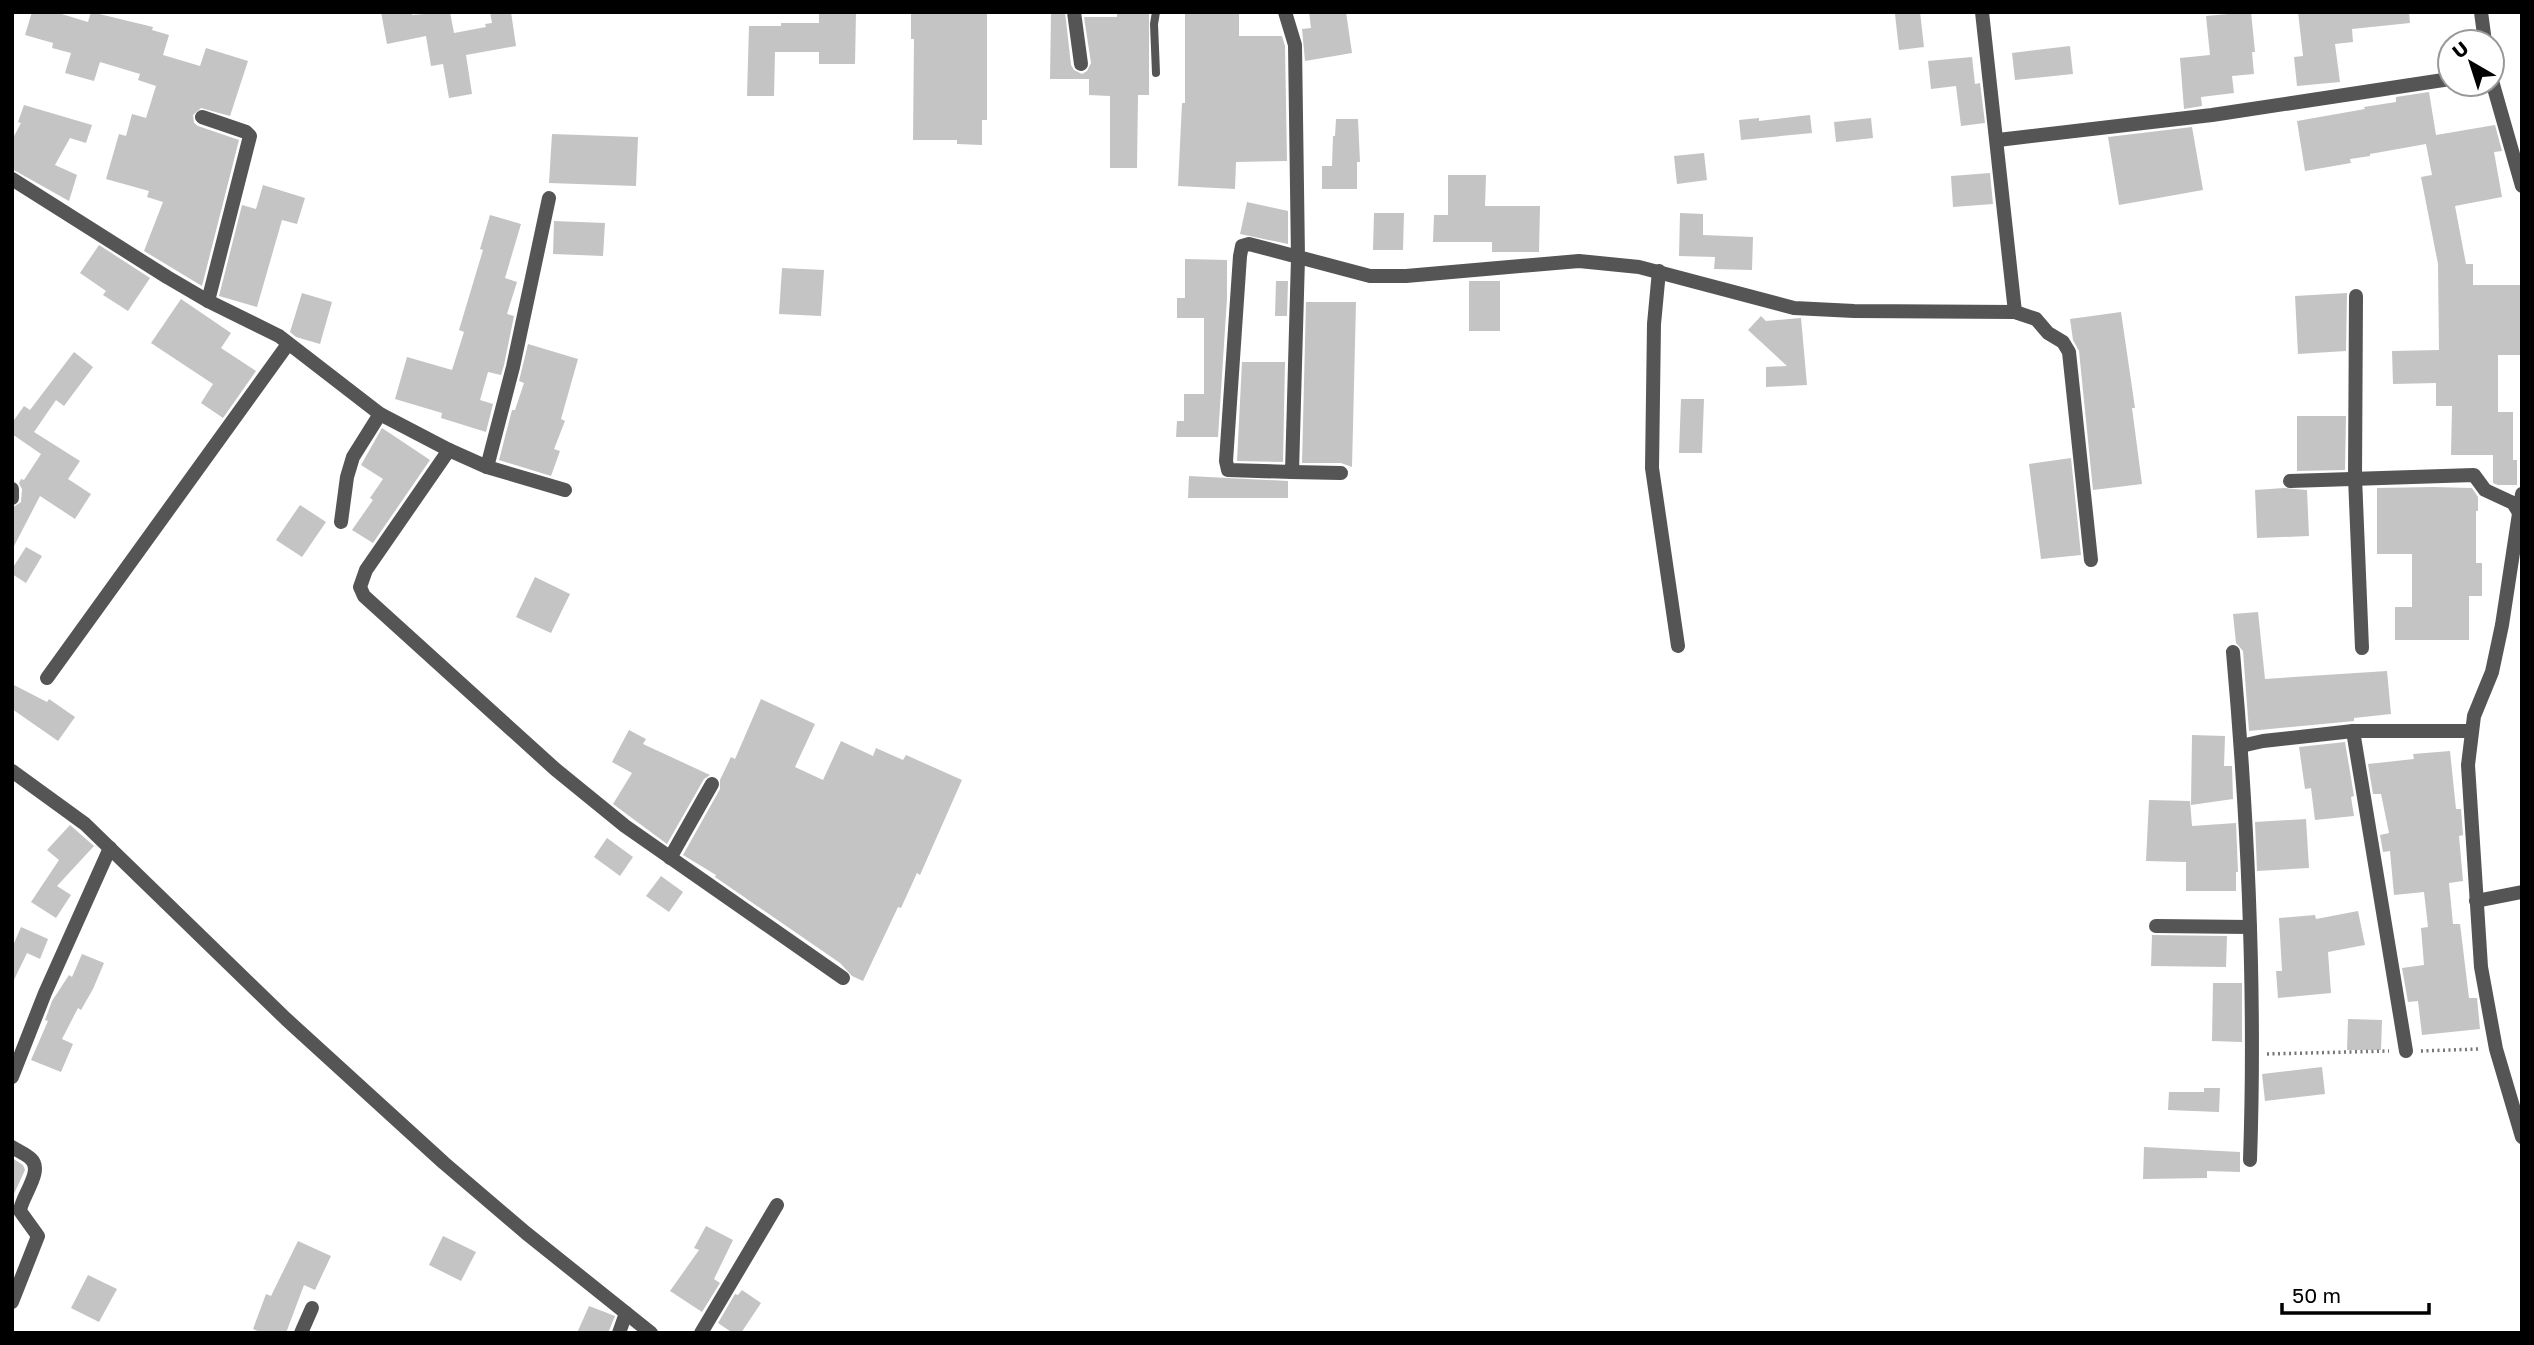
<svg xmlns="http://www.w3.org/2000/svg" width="2534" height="1345" font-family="'Golos Text',sans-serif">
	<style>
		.building { fill: #c4c4c4 }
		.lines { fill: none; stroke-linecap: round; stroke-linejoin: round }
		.path { stroke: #777; stroke-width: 3.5; stroke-dasharray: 2 3.5; stroke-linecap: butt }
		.service { stroke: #555; stroke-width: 8 }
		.minor { stroke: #555; stroke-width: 14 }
		.tertiary { stroke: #555; stroke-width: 14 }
	</style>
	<rect width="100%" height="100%" fill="#fff"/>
	<!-- building -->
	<g class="building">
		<polygon points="32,12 55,12 88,22 91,12 153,27 152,30 169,35 163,55 200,66 206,48 248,61 230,116 201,108 193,115 194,123 198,126 239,140 202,286 144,251 163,202 147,197 149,191 106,179 119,134 126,136 132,114 146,118 156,86 138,80 140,74 100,62 94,81 65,73 71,53 52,48 53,43 25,35"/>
		<polygon points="381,12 412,12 412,15 450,12 454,33 486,27 485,24 492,23 490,12 511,12 516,46 466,55 472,94 449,98 443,64 431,66 426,36 387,44"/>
		<polygon points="819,12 856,12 855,64 819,64 819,52 775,52 774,96 747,96 749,26 781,26 781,23 819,23"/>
		<polygon points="911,12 987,12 987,120 982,120 982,145 957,144 957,140 913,140 914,39 911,39"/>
		<polygon points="1051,12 1065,12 1071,65 1074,70 1082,74 1087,71 1091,63 1084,17 1117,17 1117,12 1149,12 1149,95 1138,95 1137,168 1110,168 1110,96 1089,95 1089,79 1050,79"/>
		<polygon points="1185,12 1239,12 1239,36 1282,36 1285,46 1287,161 1236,162 1235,189 1178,186 1182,103 1185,103"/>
		<polygon points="1309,12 1346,12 1352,53 1305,61 1302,29 1311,28"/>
		<polygon points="1910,12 1920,12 1924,47 1899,50 1895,14"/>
		<polygon points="2251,12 2255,52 2252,52 2254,74 2232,76 2234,93 2201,97 2202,106 2184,109 2180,58 2210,55 2206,16"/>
		<polygon points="2298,12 2409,12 2410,23 2352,29 2353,42 2335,44 2340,82 2297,86 2294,57 2303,56"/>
		<polygon points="2070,46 2073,74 2015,80 2012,53"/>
		<polygon points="1972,57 1975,84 1980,83 1985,123 1961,126 1956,86 1931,89 1928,61"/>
		<polygon points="2429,92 2436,135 2495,125 2502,151 2494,152 2502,197 2455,206 2466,264 2473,264 2473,285 2522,285 2521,355 2498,355 2498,412 2513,412 2513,460 2517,460 2517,485 2498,485 2493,483 2493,455 2451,455 2452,406 2436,406 2436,383 2393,384 2392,351 2439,350 2438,264 2421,177 2432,175 2426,144 2370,154 2370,156 2350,159 2351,163 2305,171 2297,121 2365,109 2364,107 2396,102 2396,97"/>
		<polygon points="24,105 92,125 86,143 70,138 55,165 77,175 69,201 12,169 12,140 21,123 18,122"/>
		<polygon points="1810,115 1812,133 1741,140 1739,120 1759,118 1759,121"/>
		<polygon points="1871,118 1873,138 1836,142 1834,122"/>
		<polygon points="1336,119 1358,119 1360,162 1357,162 1357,189 1322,189 1322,166 1332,166 1333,136 1335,136"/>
		<polygon points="2192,127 2203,190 2119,205 2108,137"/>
		<polygon points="552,134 638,137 636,186 549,183"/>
		<polygon points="1704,153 1707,180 1677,184 1674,156"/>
		<polygon points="1990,173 1993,204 1953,207 1951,176"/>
		<polygon points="1448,175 1486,175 1485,206 1540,206 1539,252 1492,252 1492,242 1433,242 1434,215 1448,215"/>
		<polygon points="263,185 305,198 297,224 282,220 257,307 219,296 242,205 256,209"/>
		<polygon points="1247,202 1288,211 1288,244 1240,234"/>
		<polygon points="1374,213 1404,213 1403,250 1373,250"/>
		<polygon points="1680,213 1703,214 1703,235 1753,237 1752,270 1714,269 1715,257 1679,256"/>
		<polygon points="490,215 521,224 505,278 517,282 507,314 514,316 504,365 501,375 488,372 480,400 493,404 486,432 441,418 442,413 395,399 407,357 452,370 464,332 459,330 483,250 480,249"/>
		<polygon points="554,221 605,223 603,256 553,254"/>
		<polygon points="99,245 150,278 128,311 103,295 106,291 80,273"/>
		<polygon points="1185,259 1227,260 1227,298 1218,437 1176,437 1177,421 1184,421 1184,394 1204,394 1204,318 1177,318 1177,298 1185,298"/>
		<polygon points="782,268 824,270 821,316 779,314"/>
		<polygon points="1276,281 1288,281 1287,316 1275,316"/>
		<rect x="1469" y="281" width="31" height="50"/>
		<polygon points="302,293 332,302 320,344 296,337 290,332"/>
		<polygon points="2347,293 2346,351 2298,354 2295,296"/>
		<polygon points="181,299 231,333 221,348 256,371 223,418 201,403 213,384 151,343"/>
		<polygon points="1306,302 1356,302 1352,467 1341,463 1302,463"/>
		<polygon points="2121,312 2135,408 2132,408 2142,484 2093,490 2079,351 2073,340 2070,319"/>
		<polygon points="1761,316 1766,321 1801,318 1807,385 1766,387 1766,367 1787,366 1748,330"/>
		<polygon points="528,344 578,359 561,419 565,421 554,449 560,451 551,476 499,460 512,410 515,410 524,383 519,381"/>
		<polygon points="74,352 93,367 64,406 56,400 34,432 80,461 68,479 91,494 75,519 40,496 12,550 12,508 21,502 22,489 19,483 21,479 24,480 41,454 12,434 12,423 24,406 30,410"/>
		<polygon points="1242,362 1285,362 1283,462 1237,461"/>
		<polygon points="1681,399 1704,399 1702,453 1679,453"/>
		<polygon points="2297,416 2346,416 2345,470 2297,471"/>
		<polygon points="382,428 430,460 373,543 352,530 373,500 370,498 383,479 361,465"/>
		<polygon points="2071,458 2081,555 2041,559 2029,464"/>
		<polygon points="1189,476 1288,481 1288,498 1188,498"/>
		<polygon points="2433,487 2472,488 2478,497 2478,511 2476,511 2476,563 2482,563 2482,596 2469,596 2469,640 2395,640 2395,607 2412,607 2412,554 2377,554 2377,488"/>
		<polygon points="2284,488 2307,490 2309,536 2257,538 2255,490"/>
		<polygon points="300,505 326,522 302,557 276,540"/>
		<polygon points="26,547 42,556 26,583 12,574 12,569"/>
		<polygon points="535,577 570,594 551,633 516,617"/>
		<polygon points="2258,612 2265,679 2387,671 2391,714 2354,718 2354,721 2249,731 2243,651 2236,643 2233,614"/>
		<polygon points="12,684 47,702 49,699 75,717 58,741 12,709"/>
		<polygon points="761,699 815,724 795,767 823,780 841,741 873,756 876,748 903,760 906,755 962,780 920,875 917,873 901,908 898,907 863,981 852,976 840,963 715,877 716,875 683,855 720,789 720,780 731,757 735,759"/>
		<polygon points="629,730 646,739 643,744 710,775 704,779 667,844 613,804 632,773 612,762"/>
		<polygon points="2192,735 2225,736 2224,766 2232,766 2233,799 2191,805"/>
		<polygon points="2345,742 2354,796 2351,797 2354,816 2315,820 2311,788 2305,789 2299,747"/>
		<polygon points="2450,751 2456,809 2461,809 2463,835 2459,836 2463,881 2449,883 2453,924 2460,924 2469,998 2477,998 2480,1029 2422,1035 2418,1001 2408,1002 2402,968 2424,965 2421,928 2428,927 2424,892 2394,895 2390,851 2383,852 2380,835 2389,833 2381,794 2373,794 2368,764 2414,759 2413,754"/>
		<polygon points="2149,800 2190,801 2192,826 2236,823 2238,872 2236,872 2236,891 2186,891 2186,862 2146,861"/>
		<polygon points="2306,819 2309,868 2257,871 2255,822"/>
		<polygon points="70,825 94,846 57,886 71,895 56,918 31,902 59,860 47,850"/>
		<polygon points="607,838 633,857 620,876 594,857"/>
		<polygon points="661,876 683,892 669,912 646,896"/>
		<polygon points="2358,911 2365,945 2328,952 2331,993 2278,998 2276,971 2282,971 2279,918 2315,915 2316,919"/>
		<polygon points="21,927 48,939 40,959 27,953 12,984 12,948"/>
		<polygon points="2152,935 2227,936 2226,967 2151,966"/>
		<polygon points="82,954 104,963 93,989 81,1010 78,1008 62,1039 73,1044 61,1072 31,1060 48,1021 45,1020 52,1001 69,975 72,977"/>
		<polygon points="2213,983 2242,983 2242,1042 2212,1041"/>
		<polygon points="2348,1019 2382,1020 2381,1050 2347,1050"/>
		<polygon points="2322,1067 2325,1094 2265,1101 2262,1074"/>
		<polygon points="2204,1088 2220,1088 2219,1112 2168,1110 2169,1092 2204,1092"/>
		<polygon points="2144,1147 2240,1152 2240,1172 2207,1171 2207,1178 2143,1179"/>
		<polygon points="12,1158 23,1165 25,1170 12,1198"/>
		<polygon points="706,1226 733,1240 714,1279 720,1283 702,1312 670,1291 699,1250 694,1248"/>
		<polygon points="443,1236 476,1252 461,1281 429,1265"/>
		<polygon points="298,1241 331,1256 315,1290 304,1285 286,1333 262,1333 253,1329 266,1294 271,1296"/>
		<polygon points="88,1275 117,1289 99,1322 71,1308"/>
		<polygon points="742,1290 761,1303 741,1333 733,1333 718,1323 735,1294 738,1295"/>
		<polygon points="589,1306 615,1316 608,1333 577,1333"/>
	</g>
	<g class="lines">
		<!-- path -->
		<g class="path">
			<polyline points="2421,1051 2479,1049"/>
			<polyline points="2267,1054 2389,1051"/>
		</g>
		<!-- service -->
		<polyline class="service" points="1156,12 1154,24 1156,73"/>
		<!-- minor -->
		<g class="minor">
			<polyline points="1074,12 1081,64"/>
			<polyline points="1285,12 1295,45 1298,258 1292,472 1228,470 1226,461 1240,256 1242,246 1249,244 1370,276 1406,276 1579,261 1639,267 1794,308 1854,311 2015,312 2036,319 2048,333 2063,342 2069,352 2091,560"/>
			<polyline points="1982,12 2015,312"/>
			<polyline points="202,117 246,132 250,136 208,301"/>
			<polyline points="1998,140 2212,115 2450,79"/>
			<polyline points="12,179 167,277 208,301 279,336 380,414 449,450 487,467 565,490"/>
			<polyline points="1659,271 1654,324 1652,468 1678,646"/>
			<polyline points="2356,296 2355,477 2362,648"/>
			<polyline points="449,450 366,570 360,587 364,596 555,769 625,826 843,978"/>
			<polyline points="487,467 513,367 549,198"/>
			<polyline points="1292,472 1341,473"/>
			<polyline points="2290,481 2474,475 2485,490 2513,503 2520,514"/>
			<polyline points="12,489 12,498"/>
			<polyline points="341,522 347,477 353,457 380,414"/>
			<path d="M2233,652C2248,821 2256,991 2250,1160"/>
			<polyline points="47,678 288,344"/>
			<polyline points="2353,731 2406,1051"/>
			<polyline points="2241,746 2263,741 2353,731 2471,731"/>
			<polyline points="12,771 85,824 286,1019 444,1163 526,1233 651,1333"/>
			<polyline points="670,858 712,784"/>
			<polyline points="2476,901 2522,892"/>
			<polyline points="2156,926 2250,927"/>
			<polyline points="12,1077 45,993 110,848"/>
			<path d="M12,1147C18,1151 26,1154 31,1159C44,1171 21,1197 20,1211L38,1236L12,1302"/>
			<polyline points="301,1333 312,1308"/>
			<polyline points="619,1333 626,1313"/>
			<polyline points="701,1333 777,1205"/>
		</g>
		<!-- tertiary -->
		<g class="tertiary">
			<polyline points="2481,12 2485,42"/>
			<polyline points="2492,81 2522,186"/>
			<polyline points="2522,494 2502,625 2492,672 2474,716 2468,765 2481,967 2496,1049 2522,1137"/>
		</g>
	</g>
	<!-- border -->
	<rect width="2534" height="1345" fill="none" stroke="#000000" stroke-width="28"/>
	<!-- north arrow -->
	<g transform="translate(2471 63) rotate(321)"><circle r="33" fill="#ffffff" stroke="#999999" stroke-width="2"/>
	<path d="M0-5L12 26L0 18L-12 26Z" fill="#000000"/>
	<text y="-10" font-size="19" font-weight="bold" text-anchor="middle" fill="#000000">U</text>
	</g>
	<!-- scale -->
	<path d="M2282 1303v10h147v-10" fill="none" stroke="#000000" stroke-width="3.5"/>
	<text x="2292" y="1303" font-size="21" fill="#000000" stroke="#ffffff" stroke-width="5" paint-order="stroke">50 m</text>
</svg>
